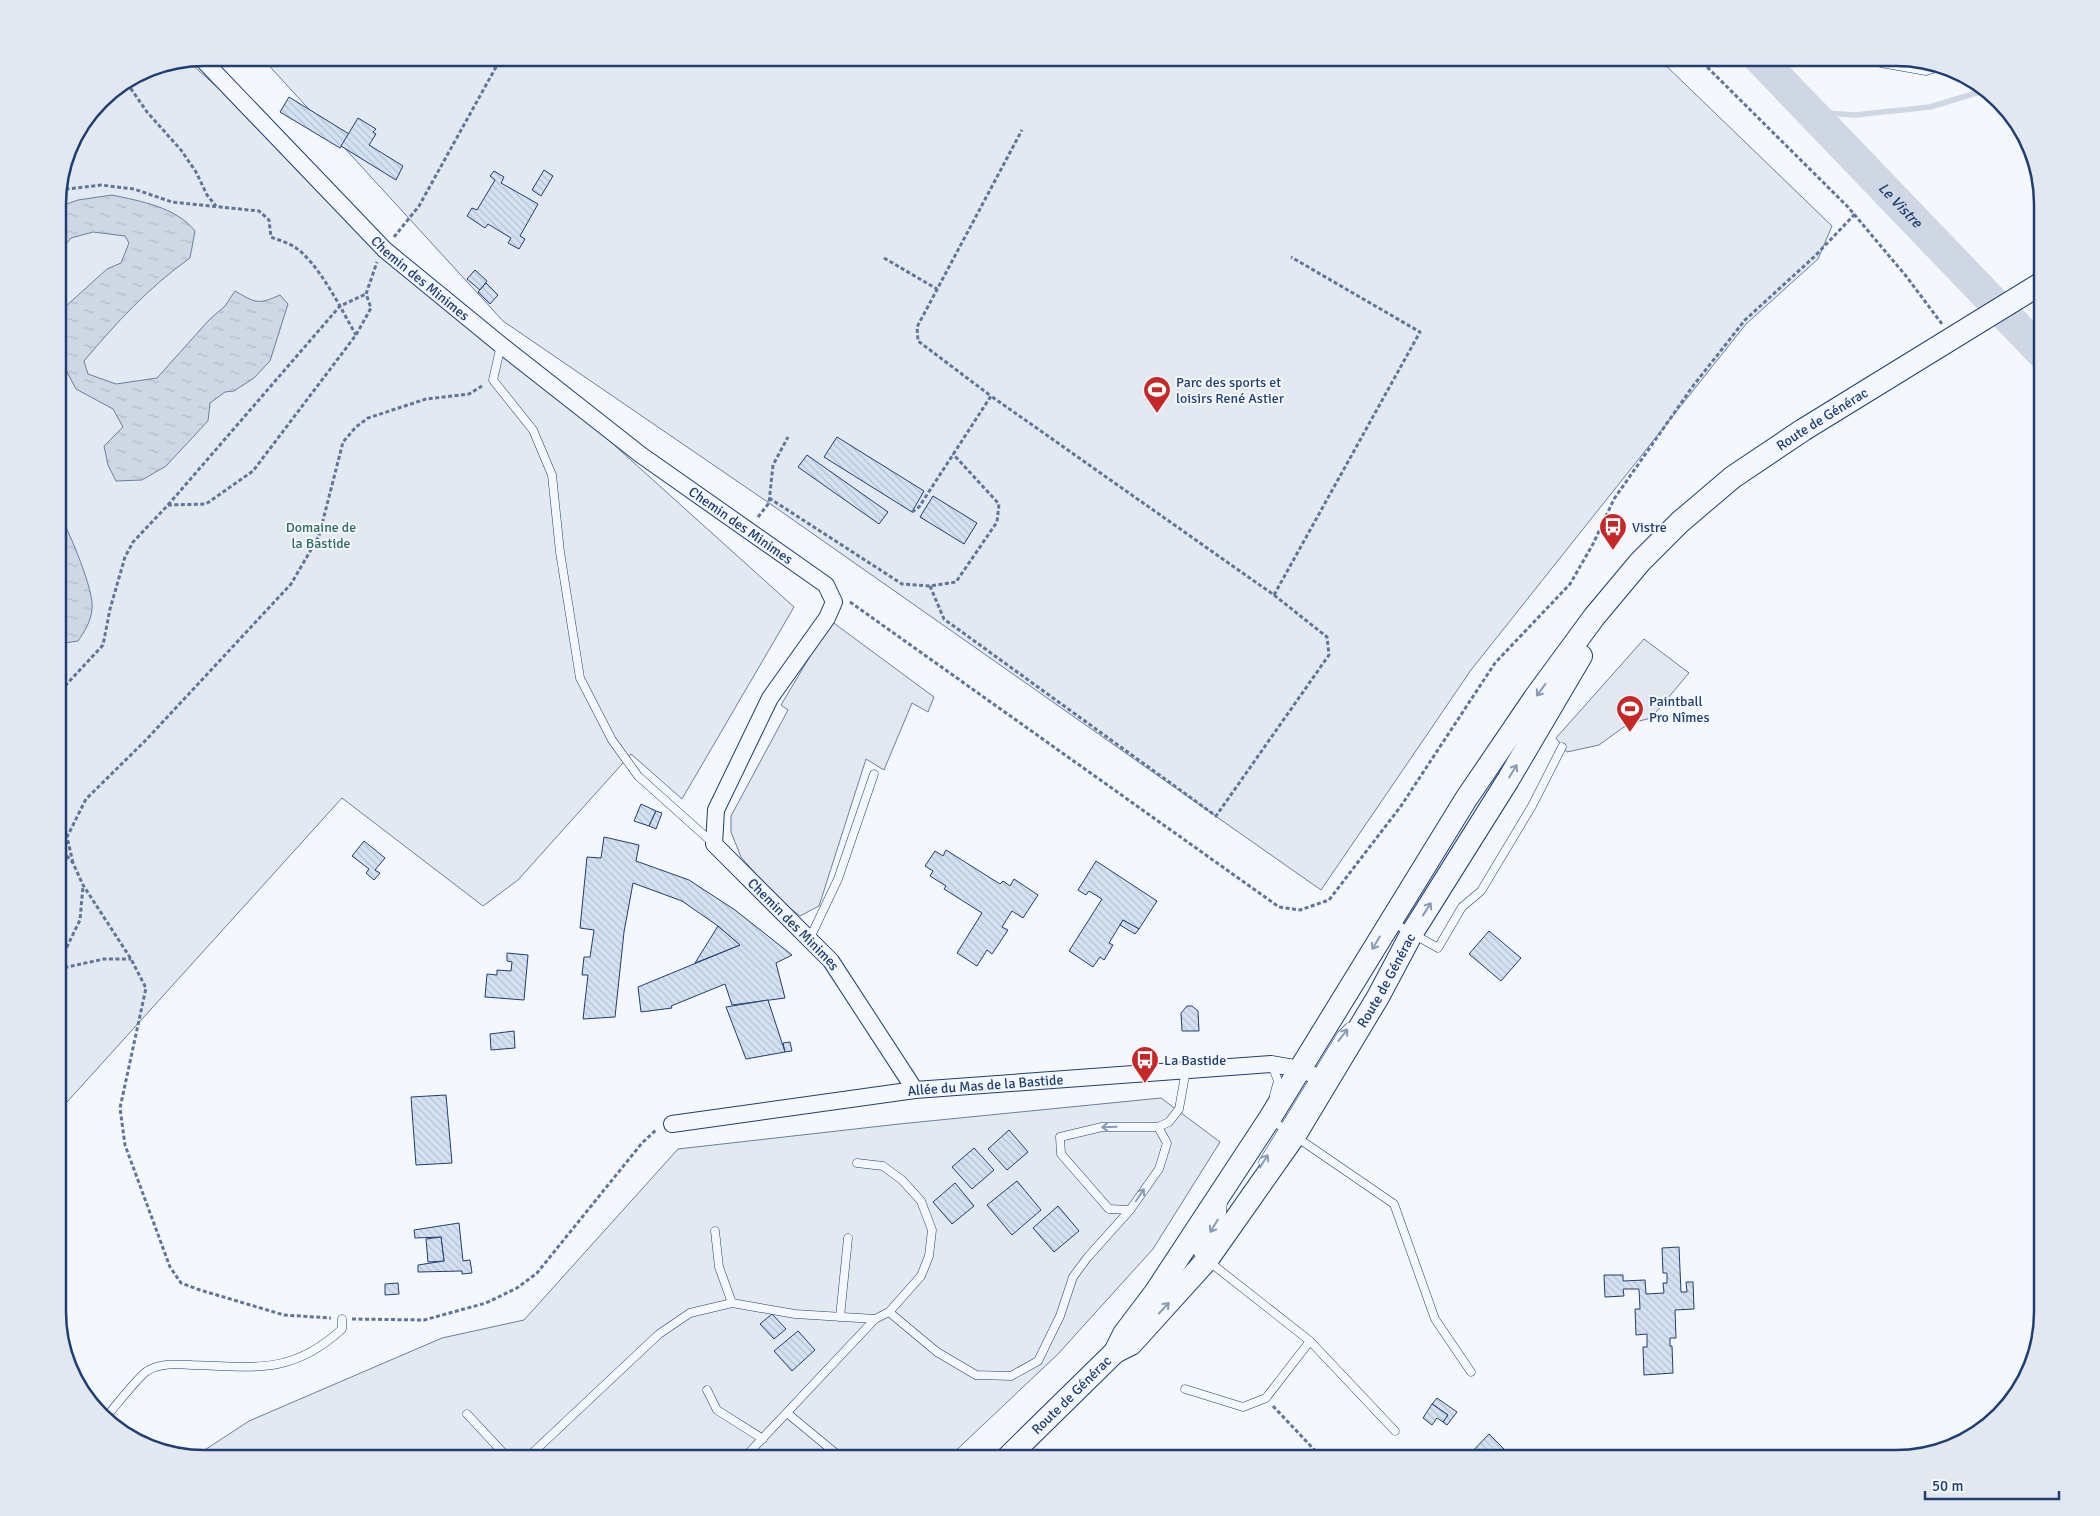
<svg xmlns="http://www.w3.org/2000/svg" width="2100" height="1516" font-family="Signika,sans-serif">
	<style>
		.park { fill: #e3e9f0; stroke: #687fa3 }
		.parking { fill: #e3e8f0; stroke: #687fa3 }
		.water { fill: url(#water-ripples); stroke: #687fa3 }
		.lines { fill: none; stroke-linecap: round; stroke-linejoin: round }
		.stream { stroke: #cfd7e4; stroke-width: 5.5 }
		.river { stroke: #cfd7e4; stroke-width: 32 }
		.building { fill: url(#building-back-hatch); stroke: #1d3f73 }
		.lane-casing { stroke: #1d3f73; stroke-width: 9 }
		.street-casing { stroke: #1d3f73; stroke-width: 18 }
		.secondary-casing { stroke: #1d3f73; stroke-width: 24 }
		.path { stroke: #5e769c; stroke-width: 3; stroke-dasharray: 4 2.5; stroke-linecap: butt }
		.lane { stroke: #f4f7fb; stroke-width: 8 }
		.street { stroke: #f4f7fb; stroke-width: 16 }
		.secondary { stroke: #f4f7fb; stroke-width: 22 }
		.oneway { stroke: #889bb7 }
		.labels { text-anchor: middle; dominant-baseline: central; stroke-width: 4; stroke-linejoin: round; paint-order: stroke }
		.street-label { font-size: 14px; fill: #1d3f73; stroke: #f4f7fb }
		.poi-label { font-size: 14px; fill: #1d3f73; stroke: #f4f7fb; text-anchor: start }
		.park-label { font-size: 14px; fill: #2c6c60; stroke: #f4f7fb }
		.water-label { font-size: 15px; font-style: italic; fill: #1d3f73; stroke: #f4f7fb }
		.rim { fill: none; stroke: #1d3f73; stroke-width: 2.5 }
	</style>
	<defs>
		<pattern id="water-ripples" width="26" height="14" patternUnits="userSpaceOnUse" patternTransform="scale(1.25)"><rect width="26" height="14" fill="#cfd7e4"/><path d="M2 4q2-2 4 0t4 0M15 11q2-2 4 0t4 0" fill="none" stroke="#b1bac7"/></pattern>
		<pattern id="building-back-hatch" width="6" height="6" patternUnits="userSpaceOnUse" patternTransform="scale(1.25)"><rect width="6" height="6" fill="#d5e0f0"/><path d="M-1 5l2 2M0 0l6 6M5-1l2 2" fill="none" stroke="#b6c1d1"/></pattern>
	</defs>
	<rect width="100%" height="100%" fill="#f4f7fb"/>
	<!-- park -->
	<g class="park">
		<polygon points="262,58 1658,58 1832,226 1818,259 1746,324 1471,670 1321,890 769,503 503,321"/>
		<polygon points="188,61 794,607 682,799 631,754 518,880 483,906 342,798 58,1112 58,195 69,148 101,100 149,69"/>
		<polygon points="1161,1098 1220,1142 1153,1249 1058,1354 948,1458 204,1458 194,1457 249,1421 442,1338 524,1320 678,1149 899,1124"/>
	</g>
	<!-- parking -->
	<g class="parking">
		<polygon points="831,621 934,697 928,712 912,703 884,770 866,759 819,906 800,916 777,898 741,857 731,832 731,816 788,710 781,705"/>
		<polygon points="1644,639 1689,673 1651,718 1628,724 1599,745 1567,752 1556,738"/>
	</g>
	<!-- water -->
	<g class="water">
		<path d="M112,195C140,201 176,207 195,231L190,258C149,287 116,323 84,361L88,374L116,384L157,378L209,320L225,306L235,291C256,303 258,305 280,295L288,304L270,361L254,378L234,391L225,392L210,403L208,421L166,466L142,480L116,481L108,465L104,446L123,427L113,409L76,389L58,355V302L65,307L107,269L121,263L129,243L125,236L93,232L71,238L58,254V207L78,200Z"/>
		<path d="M58,512C68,528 95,592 92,609C91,621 85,631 78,641L58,644Z"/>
	</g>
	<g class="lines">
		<!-- stream -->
		<polyline class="stream" points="1811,112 1855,115 1930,107 1986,90"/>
		<!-- river -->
		<path class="river" id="s1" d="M1759,58L2042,353"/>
	</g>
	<!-- building -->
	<g class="building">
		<polygon points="289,97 349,134 340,148 280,112"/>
		<polygon points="358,118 376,129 373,132 376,134 369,145 403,166 396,180 341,146"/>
		<polygon points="544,170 553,176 541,196 532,190"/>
		<polygon points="494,171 504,177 501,183 538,204 520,236 525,239 519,249 508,243 511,238 488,224 485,228 467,216 472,208 477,210 495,180 490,176"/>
		<polygon points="475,270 487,281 480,290 467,279"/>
		<polygon points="486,283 498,295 490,304 478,292"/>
		<polygon points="837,437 924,491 912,512 824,457"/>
		<polygon points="807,455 888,512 879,524 798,467"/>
		<polygon points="933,496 977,523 964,544 920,517"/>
		<polygon points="641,804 656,811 649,826 634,821"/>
		<polygon points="656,811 662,813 656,829 649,826"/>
		<polygon points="604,837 639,845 636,861 689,880 735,910 792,955 776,963 785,998 732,1005 725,984 671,1006 672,1008 641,1012 638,987 740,945 718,926 682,901 633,883 624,932 615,1017 583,1019 588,975 582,975 584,957 590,957 594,930 580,928 587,857 601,858"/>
		<polygon points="364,841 385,858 375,870 380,873 374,880 366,873 369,869 352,856"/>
		<polygon points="946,850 1000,884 1003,881 1010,886 1014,879 1038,895 1023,918 1012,911 1002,927 1008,930 992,954 987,950 977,966 957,953 982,913 944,889 946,886 930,876 933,871 925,866 935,851 943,856"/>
		<polygon points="1096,861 1157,901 1139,929 1123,920 1109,943 1113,945 1104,960 1100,957 1093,967 1069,951 1102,899 1089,891 1086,895 1078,890"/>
		<polygon points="1123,920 1139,929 1135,934 1120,925"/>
		<polygon points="718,926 740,945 695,963"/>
		<polygon points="1489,931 1521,958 1501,981 1469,954"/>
		<polygon points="507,953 528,955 524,1000 485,997 487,974 497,975 497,970 511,971 512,962 507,961"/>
		<polygon points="768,1000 785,1052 746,1059 726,1007"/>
		<polygon points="1187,1006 1192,1006 1198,1011 1199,1031 1182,1031 1181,1013"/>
		<polygon points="514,1031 515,1048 491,1050 490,1034"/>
		<polygon points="790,1042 792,1051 785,1052 783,1043"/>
		<polygon points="446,1095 452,1163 416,1165 411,1097"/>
		<polygon points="1009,1130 1028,1152 1007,1170 988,1149"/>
		<polygon points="974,1148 994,1170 972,1189 952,1167"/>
		<polygon points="1017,1181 1041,1210 1012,1235 987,1205"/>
		<polygon points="955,1183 974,1206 952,1224 933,1202"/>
		<polygon points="1058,1206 1079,1231 1054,1252 1033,1228"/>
		<polygon points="459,1223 463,1261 470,1260 472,1273 462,1274 462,1271 418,1272 418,1265 444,1261 441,1237 415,1238 414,1230"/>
		<polygon points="441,1237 444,1261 428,1262 426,1239"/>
		<polygon points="1679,1247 1681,1292 1687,1292 1686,1282 1693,1282 1694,1309 1675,1310 1676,1338 1670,1338 1670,1346 1672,1346 1673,1373 1644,1375 1643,1347 1647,1347 1647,1334 1636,1335 1635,1309 1640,1309 1639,1289 1623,1289 1624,1296 1605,1297 1604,1275 1623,1275 1623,1281 1645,1280 1646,1294 1664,1293 1663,1283 1667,1283 1667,1273 1663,1273 1662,1248"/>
		<polygon points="398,1283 399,1294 385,1295 385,1284"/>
		<polygon points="772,1314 786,1329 774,1339 760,1324"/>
		<polygon points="798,1331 815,1350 792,1371 774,1351"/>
		<polygon points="1437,1398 1457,1412 1447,1425 1443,1422 1448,1415 1432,1404"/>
		<polygon points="1432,1404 1448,1415 1443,1422 1437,1418 1432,1425 1423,1418"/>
		<polygon points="1489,1434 1513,1458 1473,1458 1469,1455"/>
	</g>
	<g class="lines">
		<defs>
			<g id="lane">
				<polyline points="1871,58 1881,63 1926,71 1944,66"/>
				<polyline points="501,345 493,380 533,430 552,475 560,552 580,678 612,740 638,776 714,844"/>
				<polyline points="1392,922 1438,948 1462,907 1481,891 1532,806 1562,747"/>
				<polyline points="809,940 838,879 874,774"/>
				<polyline points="1272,1065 1278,1081 1274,1095"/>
				<polyline points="1270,1119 1394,1204 1435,1319 1471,1372"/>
				<polyline points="1158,1127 1167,1143 1159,1169 1130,1210 1109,1209 1061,1154 1060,1137 1102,1127 1158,1127 1169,1122 1179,1109 1186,1070"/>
				<polyline points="1263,1162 1341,1035 1349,1027"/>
				<polyline points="1223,1202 1222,1213 1198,1253 1310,1341 1395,1431"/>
				<polyline points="715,1231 719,1267 732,1303"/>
				<polyline points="889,1312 937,1352 976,1375 1011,1376 1038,1361 1060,1316 1073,1277 1087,1258 1130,1210"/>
				<polyline points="840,1317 848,1238"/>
				<polyline points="1185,1389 1243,1407 1266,1398 1310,1341"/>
				<polyline points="707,1390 717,1410 763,1439"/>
				<polyline points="787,1413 839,1456"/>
				<polyline points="467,1414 508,1458"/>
				<path d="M106,1417C115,1407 137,1378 147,1371C160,1363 177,1364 192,1365C255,1367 292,1375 342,1329V1319"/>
				<polyline points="527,1458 659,1334 690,1313 732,1303 795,1314 875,1319"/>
				<polyline points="744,1458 875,1319 889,1312 921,1276 929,1256 932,1230 921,1201 902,1180 883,1166 857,1163"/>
			</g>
			<g id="street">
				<path id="s2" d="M201,58L385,250L501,345L641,455L826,585L834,602L827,618L770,698L716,810L714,844L831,961L915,1090"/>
				<path id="s3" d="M672,1124L915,1090L1271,1064L1300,1069L1316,1076"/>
			</g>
			<g id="secondary">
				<path id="s4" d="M1115,1352L1124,1334L1155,1293L1270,1118L1466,799L1536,696L1594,617L1640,562L1680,522L1733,477L1803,430L2042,283"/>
				<path id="s5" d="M1007,1458L1115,1352L1131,1344L1207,1260L1295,1135L1378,997L1412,933L1508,780L1581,656"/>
			</g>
		</defs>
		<!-- lane casing -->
		<use href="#lane" class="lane-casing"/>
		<!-- street casing -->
		<use href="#street" class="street-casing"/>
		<!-- secondary casing -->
		<use href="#secondary" class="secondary-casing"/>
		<!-- path -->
		<g class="path">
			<polyline points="1698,58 1848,207 1906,276 1942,324"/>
			<polyline points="127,83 147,112 181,150 196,172 207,195 216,206"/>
			<path d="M59,190L101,185L134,189L172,202L259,211L269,220L271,237C278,240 286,242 293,246C318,261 341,309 356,335"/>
			<polyline points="394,237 419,206 501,58"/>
			<polyline points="884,258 937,289"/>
			<polyline points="769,498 902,584 930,586 956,582 997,522 999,504 953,454"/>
			<polyline points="168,505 340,306 366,294"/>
			<polyline points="912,512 919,507 991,396 918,341 917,327 1022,130"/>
			<polyline points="758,517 769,503 773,465 788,437"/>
			<polyline points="930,586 944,619 1216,816 1329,655 1327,637 1274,595 991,396"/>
			<polyline points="1274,595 1420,332 1291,257"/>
			<polyline points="850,602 1279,907 1300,910 1329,900 1401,806 1495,663 1570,584 1593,544 1614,499 1693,386 1745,320 1815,256 1855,214"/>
			<polyline points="58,697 65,686 103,645 110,609 125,557 133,542 168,505 206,504 253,471 356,335 371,308 366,294 377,262"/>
			<polyline points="58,846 73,863 83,885 131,959 146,988 120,1108 125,1145 170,1267 181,1283 200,1290 284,1315 331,1318"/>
			<polyline points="73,863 67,837 86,799 146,740 291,584 319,536 343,442 356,427 368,418 426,399 469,394 482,386"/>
			<polyline points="58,965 80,920 83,886"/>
			<polyline points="58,969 104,959 131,959"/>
			<polyline points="352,1319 424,1320 486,1303 517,1288 537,1273 642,1143 657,1129"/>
			<polyline points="1273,1406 1322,1458"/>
		</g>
		<!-- lane -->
		<use href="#lane" class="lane"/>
		<!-- street -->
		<use href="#street" class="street"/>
		<!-- secondary -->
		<use href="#secondary" class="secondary"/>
	</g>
	<!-- one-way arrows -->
	<defs><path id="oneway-shaft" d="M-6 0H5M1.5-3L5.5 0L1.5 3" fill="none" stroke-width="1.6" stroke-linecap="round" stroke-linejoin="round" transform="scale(1.25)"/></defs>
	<g class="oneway">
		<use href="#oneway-shaft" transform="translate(1541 690) rotate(126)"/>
		<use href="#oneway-shaft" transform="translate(1513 771) rotate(-59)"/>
		<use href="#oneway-shaft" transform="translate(1427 909) rotate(-58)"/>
		<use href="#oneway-shaft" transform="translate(1376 943) rotate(121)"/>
		<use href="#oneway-shaft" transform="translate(1343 1035) rotate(-52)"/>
		<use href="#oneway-shaft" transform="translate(1109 1127) rotate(178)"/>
		<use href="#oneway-shaft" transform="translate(1264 1161) rotate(-58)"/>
		<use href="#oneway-shaft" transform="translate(1140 1195) rotate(-56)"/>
		<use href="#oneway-shaft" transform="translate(1214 1226) rotate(121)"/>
		<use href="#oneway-shaft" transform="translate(1164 1308) rotate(-47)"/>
	</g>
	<!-- icons -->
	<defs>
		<symbol id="stadium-pin" viewBox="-11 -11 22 30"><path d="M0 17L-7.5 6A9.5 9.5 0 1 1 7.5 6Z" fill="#c62828" stroke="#f4f7fb"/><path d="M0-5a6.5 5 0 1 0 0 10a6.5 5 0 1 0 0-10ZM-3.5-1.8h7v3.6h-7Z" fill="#fff"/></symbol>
		<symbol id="bus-pin" viewBox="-11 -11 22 30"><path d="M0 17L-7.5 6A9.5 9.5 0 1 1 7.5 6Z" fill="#c62828" stroke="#f4f7fb"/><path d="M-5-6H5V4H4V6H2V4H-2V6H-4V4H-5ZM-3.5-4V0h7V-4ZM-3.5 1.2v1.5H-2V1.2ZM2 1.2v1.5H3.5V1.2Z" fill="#fff"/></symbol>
	</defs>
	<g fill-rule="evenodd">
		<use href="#stadium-pin" x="1141" y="374" width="32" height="43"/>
		<use href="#bus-pin" x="1597" y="511" width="32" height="43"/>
		<use href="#stadium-pin" x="1614" y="693" width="32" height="43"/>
		<use href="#bus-pin" x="1129" y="1044" width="32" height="43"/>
	</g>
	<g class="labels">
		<!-- street labels -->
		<g class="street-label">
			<text stroke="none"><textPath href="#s2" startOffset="311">Chemin des Minimes</textPath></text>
			<text stroke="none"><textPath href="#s4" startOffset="1182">Route de Générac</textPath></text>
			<text stroke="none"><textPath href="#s2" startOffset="716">Chemin des Minimes</textPath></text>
			<text stroke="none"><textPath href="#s2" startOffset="1226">Chemin des Minimes</textPath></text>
			<text stroke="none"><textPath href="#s5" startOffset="615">Route de Générac</textPath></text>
			<text stroke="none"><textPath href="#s3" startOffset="316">Allée du Mas de la Bastide</textPath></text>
			<text stroke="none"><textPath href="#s5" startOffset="90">Route de Générac</textPath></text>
		</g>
		<!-- poi labels -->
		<g class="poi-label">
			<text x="1176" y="382">Parc des sports et<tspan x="1176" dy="16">loisirs René Astier</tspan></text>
			<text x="1632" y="527">Vistre</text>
			<text x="1649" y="701">Paintball<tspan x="1649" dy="16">Pro Nîmes</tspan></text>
			<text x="1164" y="1060">La Bastide</text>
		</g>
		<!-- park labels -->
		<g class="park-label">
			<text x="321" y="527">Domaine de<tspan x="321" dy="16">la Bastide</tspan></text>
		</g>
		<!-- water labels -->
		<g class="water-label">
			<text stroke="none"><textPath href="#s1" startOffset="204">Le Vistre</textPath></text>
		</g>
	</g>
	<!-- crop -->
	<path d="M0 0H2100V1516H0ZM204 66H1896A138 138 0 0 1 2034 204V1312A138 138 0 0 1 1896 1450H204A138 138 0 0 1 66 1312V204A138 138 0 0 1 204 66Z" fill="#e3e8f0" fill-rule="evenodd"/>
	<path class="rim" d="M204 66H1896A138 138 0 0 1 2034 204V1312A138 138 0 0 1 1896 1450H204A138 138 0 0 1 66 1312V204A138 138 0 0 1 204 66Z"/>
	<!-- scale -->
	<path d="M1925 1491v8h134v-8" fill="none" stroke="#1d3f73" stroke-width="2.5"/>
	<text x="1932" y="1491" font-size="15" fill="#1d3f73" stroke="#f4f7fb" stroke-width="4" paint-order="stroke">50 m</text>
</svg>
